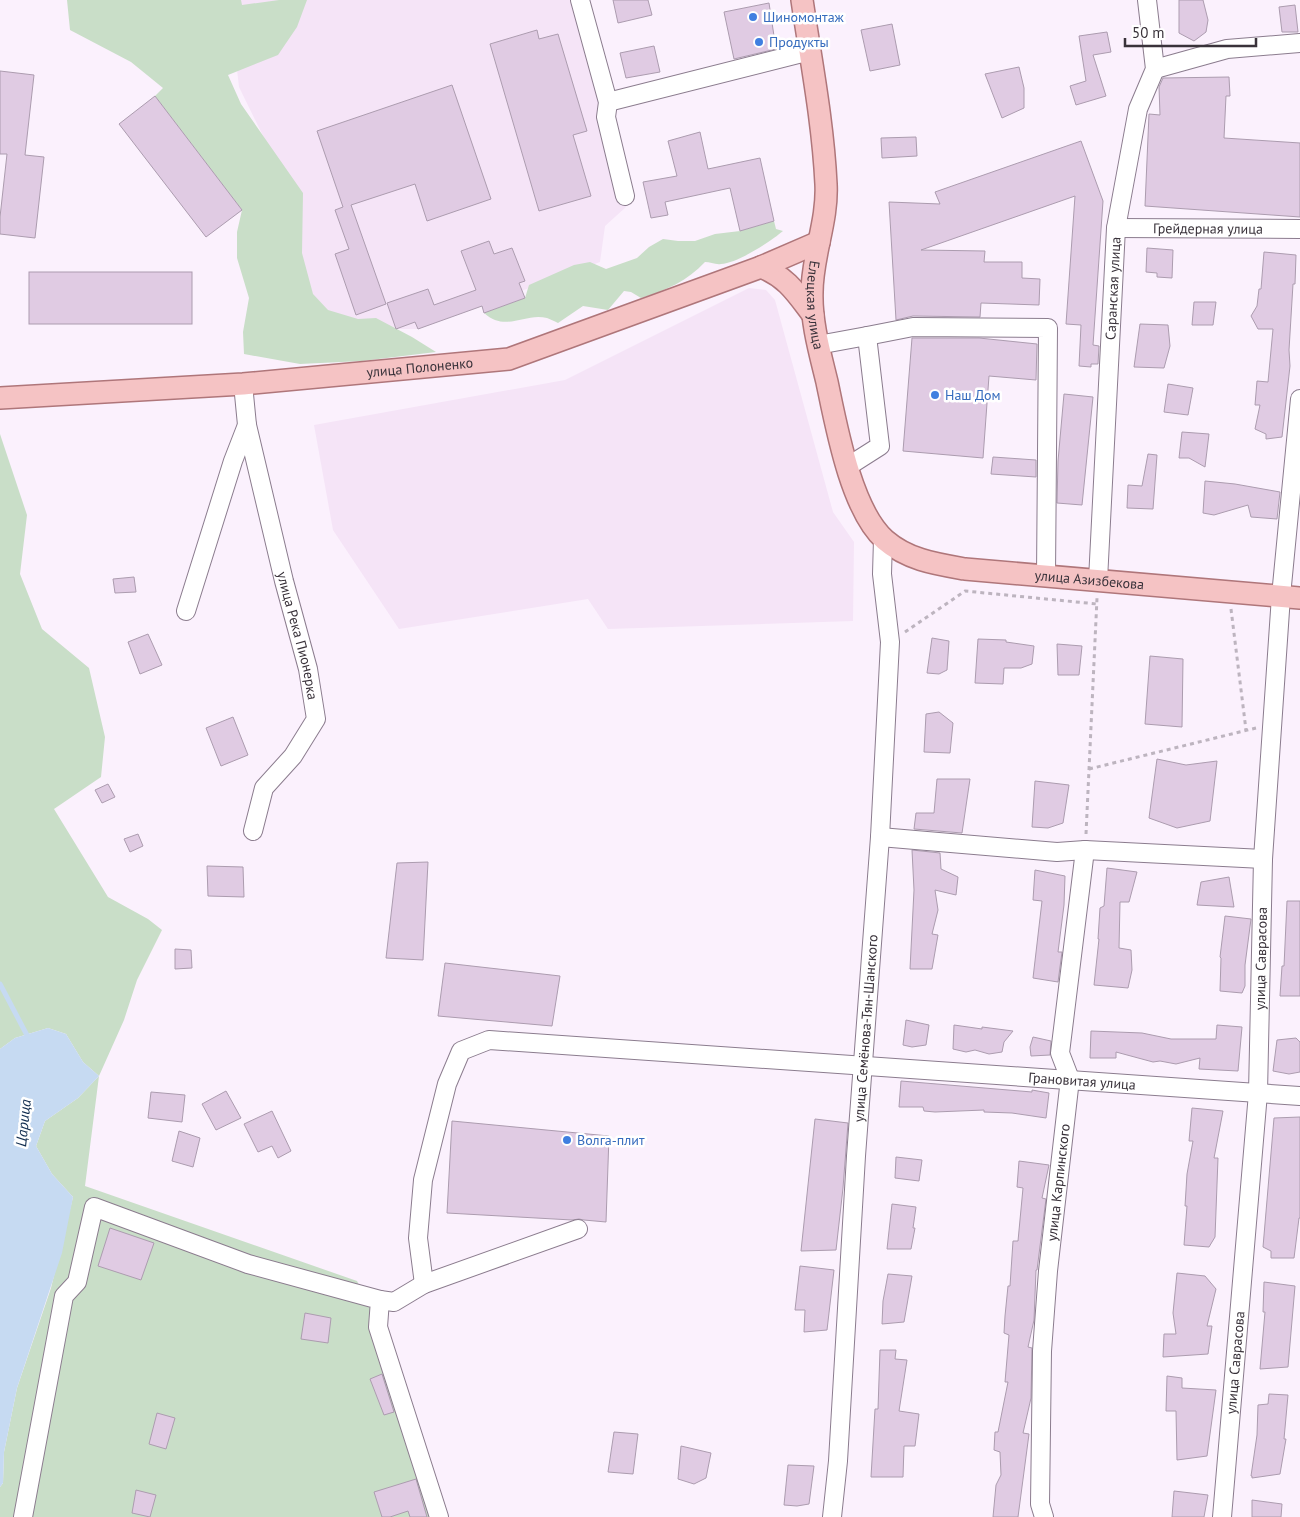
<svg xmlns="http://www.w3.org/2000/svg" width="1300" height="1517" font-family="'PT Sans',sans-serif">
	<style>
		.industrial { fill: #f5e4f7 }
		.green { fill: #c9dec8 }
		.water { fill: #c6daf2 }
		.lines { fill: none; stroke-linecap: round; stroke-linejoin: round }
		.stream { stroke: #c6daf2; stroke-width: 5 }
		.building { fill: #e0cbe3; stroke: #ac9caf }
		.minor-casing { stroke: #8b7c8e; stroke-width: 20 }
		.major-casing { stroke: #af767a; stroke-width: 24 }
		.path { stroke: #bdb4bf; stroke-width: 3; stroke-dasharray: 4 4; stroke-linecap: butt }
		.minor { stroke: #fff; stroke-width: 18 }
		.major { stroke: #f5c3c4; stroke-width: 21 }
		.shop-dot { fill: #3f7fe0; stroke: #fff; stroke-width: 2 }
		.labels { text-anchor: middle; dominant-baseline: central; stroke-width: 5; stroke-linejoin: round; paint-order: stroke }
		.shop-label { font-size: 14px; fill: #366cbe; stroke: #fff; text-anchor: start }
		.street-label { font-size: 14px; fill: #39323a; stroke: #fff }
		.water-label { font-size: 15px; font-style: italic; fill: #112d4f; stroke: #fff }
	</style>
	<rect width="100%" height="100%" fill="#fbf1fd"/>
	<!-- industrial -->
	<g class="industrial">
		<polygon points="229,0 577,0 588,50 626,207 605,226 600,262 418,329 396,329 300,310 290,191 239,87"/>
		<polygon points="749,288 766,290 775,300 833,512 854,542 853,621 608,629 588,599 399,629 333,530 314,425 565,380"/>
	</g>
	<!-- green -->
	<g class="green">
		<polygon points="67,0 241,0 242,5 279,0 307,0 297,27 278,55 228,75 241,104 303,193 302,253 313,294 328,310 358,319 376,318 412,337 436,352 362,361 300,364 244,354 243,332 249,298 237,258 237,232 242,210 155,96 163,88 131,62 70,30"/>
		<path d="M774,221L776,229L783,231C770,242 738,263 721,264C716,265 710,262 705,262C687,281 667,290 641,298L631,292L624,291L608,310L583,306L558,323C554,321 550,319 547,318C525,312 506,333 484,313L525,298L529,285L574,265L590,262L606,269L637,258L649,247L663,239L678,241H695L715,234L740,231Z"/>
		<polygon points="0,434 27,515 20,574 42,629 89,668 105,737 101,777 54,809 108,897 148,919 162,930 137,980 124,1020 99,1076 85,1186 357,1281 377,1321 435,1517 0,1517 0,1487 3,1483 4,1452 17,1388 51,1288 73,1197 52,1174 36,1146 45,1121 78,1098 99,1076 83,1062 66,1034 48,1028 15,1038 0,1049"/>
	</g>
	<!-- water -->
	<polygon class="water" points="48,1028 66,1034 83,1062 99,1076 78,1098 45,1121 36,1146 52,1174 73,1197 62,1253 17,1388 4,1452 3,1483 0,1487 0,1049 15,1038"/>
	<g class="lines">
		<!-- stream -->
		<polyline class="stream" points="0,984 29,1039"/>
	</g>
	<!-- building -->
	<g class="building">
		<polygon points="613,0 648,0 652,15 618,23"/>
		<polygon points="1179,0 1203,0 1208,20 1206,32 1194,41 1179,33"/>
		<polygon points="769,3 776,49 734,59 724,12"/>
		<polygon points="1295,5 1298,32 1282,32 1279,7"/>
		<polygon points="892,24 900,65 870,71 861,30"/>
		<polygon points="537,30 539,39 558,34 587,131 573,135 591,196 539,211 490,44"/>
		<polygon points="1107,32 1111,52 1093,55 1106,96 1076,105 1070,86 1086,81 1079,36"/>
		<polygon points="654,46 660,72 626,78 620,53"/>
		<polygon points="1019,67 1024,88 1024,108 1002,118 985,74"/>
		<polygon points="0,71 34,75 25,155 44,157 35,238 0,234 0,217 7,154 0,154"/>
		<polygon points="1229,77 1230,96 1226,96 1224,138 1300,143 1300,217 1145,206 1149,114 1160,115 1159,87 1163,78"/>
		<polygon points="452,85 491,199 427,221 415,184 351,205 386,304 356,315 335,254 349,249 335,210 343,207 317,131"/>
		<polygon points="155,96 242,210 206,237 119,124"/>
		<polygon points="700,132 708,169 760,158 774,221 740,231 730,188 665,202 668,215 651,218 643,182 677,176 668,141"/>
		<polygon points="916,137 917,156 882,158 881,138"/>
		<polygon points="1081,141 1103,201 1093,345 1099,346 1098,364 1091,364 1091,367 1079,366 1081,325 1066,324 1075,196 921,250 985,251 984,262 1022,262 1022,278 1040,279 1039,305 981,303 980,317 913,316 896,320 889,202 940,204 935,192"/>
		<polygon points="489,241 494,254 512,248 525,281 519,283 525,298 484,313 482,306 418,329 415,322 396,329 387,303 428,289 434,305 476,290 461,251"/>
		<polygon points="1147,248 1173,250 1172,278 1157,277 1157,273 1146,272"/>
		<polygon points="1264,252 1296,255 1295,284 1293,284 1289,350 1290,366 1282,437 1266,439 1266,434 1255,429 1260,405 1255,405 1257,381 1268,382 1273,329 1258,329 1251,316 1257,306 1259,289 1261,289"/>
		<rect x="29" y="272" width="163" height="52"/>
		<polygon points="1194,302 1216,302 1213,325 1192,325"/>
		<polygon points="1140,324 1168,325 1170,346 1164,368 1134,367"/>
		<polygon points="912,338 979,338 1037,344 1036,380 989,376 983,458 903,451"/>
		<polygon points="1168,384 1193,388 1188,415 1164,412"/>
		<polygon points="1064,394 1093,397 1082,505 1057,503 1058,461"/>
		<polygon points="1182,432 1209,434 1205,467 1189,458 1179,458"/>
		<polygon points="1148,454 1157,455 1153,509 1127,508 1128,485 1142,486"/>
		<polygon points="993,457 1036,460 1036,477 991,474"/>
		<polygon points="1205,481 1235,484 1280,492 1277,519 1251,517 1248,505 1214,515 1203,513"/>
		<polygon points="134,577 136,592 115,593 113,579"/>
		<polygon points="148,634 162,665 140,674 128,642"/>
		<polygon points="932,638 949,641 947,670 939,674 927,673"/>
		<polygon points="978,639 1006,640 1006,642 1034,646 1032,664 1021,668 1004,668 1003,684 975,683"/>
		<polygon points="1057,644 1082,646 1079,675 1058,675"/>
		<polygon points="1150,656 1183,659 1182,727 1145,724"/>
		<polygon points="939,712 953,723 950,753 924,752 926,714"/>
		<polygon points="233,717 248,755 221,766 206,728"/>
		<polygon points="1157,759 1186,765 1217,761 1210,821 1177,828 1149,818"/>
		<polygon points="937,779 970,779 962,833 914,829 916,813 934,813"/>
		<polygon points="1035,781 1069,785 1063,823 1048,828 1032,827"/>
		<polygon points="108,784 115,797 102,803 95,790"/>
		<polygon points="138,834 143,846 130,852 124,839"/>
		<polygon points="912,850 940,853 941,869 958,877 956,895 935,890 938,910 932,934 938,935 932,969 910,969 914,890"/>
		<polygon points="428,862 423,960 386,958 397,863"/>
		<polygon points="207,866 243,867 244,897 208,896"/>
		<polygon points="1107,868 1137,872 1129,902 1120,902 1119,948 1131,950 1132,970 1128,988 1094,985 1099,939 1098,939 1100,908 1104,906"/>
		<polygon points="1035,870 1065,876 1064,905 1058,952 1062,952 1058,982 1033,978 1042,901 1033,900"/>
		<polygon points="1229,877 1234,907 1197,905 1201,882"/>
		<polygon points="1287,901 1300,901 1300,996 1280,996 1282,966 1284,966"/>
		<polygon points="1225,916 1251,919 1245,965 1245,986 1242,993 1220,991 1221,958 1220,957"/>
		<polygon points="175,949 191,950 192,968 175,969"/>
		<polygon points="445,963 560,976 552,1026 438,1016"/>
		<polygon points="906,1020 929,1025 926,1045 912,1047 903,1045"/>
		<polygon points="954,1025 982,1029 982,1027 1013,1031 1004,1042 1002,1052 989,1054 975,1050 966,1052 953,1049"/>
		<polygon points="1217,1025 1242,1027 1238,1071 1199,1069 1200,1058 1176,1064 1160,1061 1153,1062 1116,1052 1116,1058 1090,1058 1091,1031 1142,1033 1171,1039 1216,1039"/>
		<polygon points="1033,1037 1051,1041 1050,1055 1031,1056 1030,1047"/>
		<polygon points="1296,1038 1300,1042 1300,1072 1289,1074 1273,1071 1277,1040"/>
		<polygon points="901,1081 1032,1092 1032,1090 1049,1093 1046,1118 1012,1113 984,1112 984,1110 935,1112 924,1111 923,1107 899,1107"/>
		<polygon points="226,1091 241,1118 216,1130 202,1104"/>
		<polygon points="151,1092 185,1095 182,1122 148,1118"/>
		<polygon points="1192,1108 1223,1111 1214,1158 1218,1158 1215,1237 1209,1247 1184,1245 1187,1206 1185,1206 1187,1174 1193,1141 1189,1141"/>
		<polygon points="272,1111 291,1151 278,1158 272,1146 258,1152 244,1124"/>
		<polygon points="1300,1117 1300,1218 1299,1218 1294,1258 1271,1258 1271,1251 1263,1247 1274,1118"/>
		<polygon points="815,1119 848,1123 843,1188 836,1250 801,1251"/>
		<polygon points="452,1121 609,1136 606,1222 584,1220 579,1219 572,1220 447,1213"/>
		<polygon points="179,1131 200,1138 193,1167 172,1161"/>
		<polygon points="896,1157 922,1160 919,1181 895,1178"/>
		<polygon points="1019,1161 1049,1165 1042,1198 1046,1199 1037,1270 1036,1270 1034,1320 1028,1347 1032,1348 1031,1398 1023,1433 1029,1434 1018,1517 993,1517 996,1485 1001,1475 1000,1452 994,1450 995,1432 998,1432 1008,1382 1005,1382 1009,1335 1004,1333 1005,1316 1008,1286 1010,1286 1013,1241 1018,1241 1023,1188 1017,1187"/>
		<polygon points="892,1204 916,1207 913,1228 915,1228 911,1249 887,1249"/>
		<polygon points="110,1228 154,1243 141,1280 98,1266"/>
		<polygon points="800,1266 834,1270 827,1330 804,1332 805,1310 795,1310"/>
		<polygon points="1177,1273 1205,1276 1216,1289 1207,1326 1212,1326 1208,1354 1163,1357 1164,1334 1176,1334 1173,1313"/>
		<polygon points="888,1274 912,1276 904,1322 882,1324 883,1301"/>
		<polygon points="1264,1282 1295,1286 1288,1367 1260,1369 1265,1312 1263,1312"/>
		<polygon points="305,1313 331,1318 328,1343 301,1339"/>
		<polygon points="880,1350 896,1350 895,1359 907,1360 899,1411 919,1414 915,1446 904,1446 903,1477 871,1477 875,1409 878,1409"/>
		<polygon points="382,1374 394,1412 384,1415 370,1379"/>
		<polygon points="1167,1376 1182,1378 1182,1388 1216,1390 1207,1456 1177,1460 1176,1411 1166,1411"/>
		<polygon points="1269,1394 1288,1395 1284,1439 1286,1439 1280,1474 1252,1478 1252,1476 1251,1476 1257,1435 1258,1405 1268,1404"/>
		<polygon points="157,1413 175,1418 166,1449 149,1444"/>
		<polygon points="614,1432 638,1434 633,1474 608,1472"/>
		<polygon points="681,1446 711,1453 706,1478 694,1484 678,1479"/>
		<polygon points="788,1465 814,1466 809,1504 797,1506 784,1505"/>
		<polygon points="416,1479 427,1517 410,1517 408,1511 390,1517 382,1517 374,1492"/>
		<polygon points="136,1490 156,1495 150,1517 132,1513"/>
		<polygon points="1174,1491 1208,1495 1204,1517 1172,1517"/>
		<polygon points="1252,1500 1282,1504 1281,1517 1252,1517"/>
	</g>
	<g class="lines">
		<defs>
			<g id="minor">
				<polyline points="580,0 608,102 606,117 625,196"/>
				<polyline points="1155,69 1227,49 1300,43"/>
				<polyline points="608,102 810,51"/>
				<path id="s1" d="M1116,228L1300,229"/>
				<polyline points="818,345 867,336"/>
				<path id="s2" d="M243,384L247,425L284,581L308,669L316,719L293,756L264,788L253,831"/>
				<polyline points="847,467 880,446 867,336 913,327 1048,328 1046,576"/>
				<path id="s3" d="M1098,580L1116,228L1138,109L1155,69L1147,0"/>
				<polyline points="186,611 233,461 247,425"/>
				<polyline points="880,837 1057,852 1085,850 1263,859"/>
				<path id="s4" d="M424,1284L418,1238L423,1180L447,1084L461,1051L489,1040L1300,1096"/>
				<polyline points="380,1300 394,1302 424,1284 578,1229"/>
				<polyline points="23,1517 64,1296 77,1282 94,1207 248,1264 380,1300 378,1327 439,1517"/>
				<path id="s5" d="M832,1517L838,1461L856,1156L880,837L890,642L882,574L883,539"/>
				<path id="s6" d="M1044,1517L1040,1504L1042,1351L1048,1271L1070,1079L1060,1053L1085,850"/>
				<path id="s7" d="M1222,1517L1258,1093L1263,859L1281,596L1300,399"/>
			</g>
			<g id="major">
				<path id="s8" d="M802,0C811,61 823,122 826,184C828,221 812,256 812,292C811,322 820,353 827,382C836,425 851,510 885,540C908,560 936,564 965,569L1300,598"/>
				<path d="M761,267C787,277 797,294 813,315"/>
				<path id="s9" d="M0,398L243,384L509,359L761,267L819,242"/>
			</g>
		</defs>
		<!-- minor casing -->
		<use href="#minor" class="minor-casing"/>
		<!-- major casing -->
		<use href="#major" class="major-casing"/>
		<!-- path -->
		<g class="path">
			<polyline points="1231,609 1246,730"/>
			<polyline points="905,632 965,591 1097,604"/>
			<polyline points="1089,769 1256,728"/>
			<polyline points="1086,834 1097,598"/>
		</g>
		<!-- minor -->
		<use href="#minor" class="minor"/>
		<!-- major -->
		<use href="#major" class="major"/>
	</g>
	<!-- markers -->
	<g class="shop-dot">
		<circle cx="753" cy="17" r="5"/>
		<circle cx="759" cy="42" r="5"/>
		<circle cx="935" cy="395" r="5"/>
		<circle cx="567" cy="1140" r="5"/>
	</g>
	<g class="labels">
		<!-- shop labels -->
		<g class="shop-label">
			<text x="763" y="17">Шиномонтаж</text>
			<text x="769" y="42">Продукты</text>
			<text x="945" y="395">Наш Дом</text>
			<text x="577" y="1140">Волга-плит</text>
		</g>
		<!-- street labels -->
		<g class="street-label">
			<text stroke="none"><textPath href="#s1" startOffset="92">Грейдерная улица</textPath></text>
			<text stroke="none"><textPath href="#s3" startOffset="292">Саранская улица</textPath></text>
			<text stroke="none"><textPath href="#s8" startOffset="308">Елецкая улица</textPath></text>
			<text stroke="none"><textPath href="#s9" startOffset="421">улица Полоненко</textPath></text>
			<text stroke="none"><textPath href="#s8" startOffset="768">улица Азизбекова</textPath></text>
			<text stroke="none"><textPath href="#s2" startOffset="258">улица Река Пионерка</textPath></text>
			<text stroke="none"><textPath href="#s7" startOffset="560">улица Саврасова</textPath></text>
			<text stroke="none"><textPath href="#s5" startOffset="490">улица Семёнова-Тян-Шанского</textPath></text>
			<text stroke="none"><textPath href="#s4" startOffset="864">Грановитая улица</textPath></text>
			<text stroke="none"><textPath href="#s6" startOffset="336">улица Карпинского</textPath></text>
			<text stroke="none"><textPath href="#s7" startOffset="155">улица Саврасова</textPath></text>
		</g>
		<!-- water labels -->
		<g class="water-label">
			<text transform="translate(23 1123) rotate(-84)">Царица</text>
		</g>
	</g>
	<!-- scale -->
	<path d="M1125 38v8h131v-8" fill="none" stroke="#39323a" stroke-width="2.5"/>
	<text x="1132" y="38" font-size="15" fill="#39323a" stroke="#ffffff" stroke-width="4" paint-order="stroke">50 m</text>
</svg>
